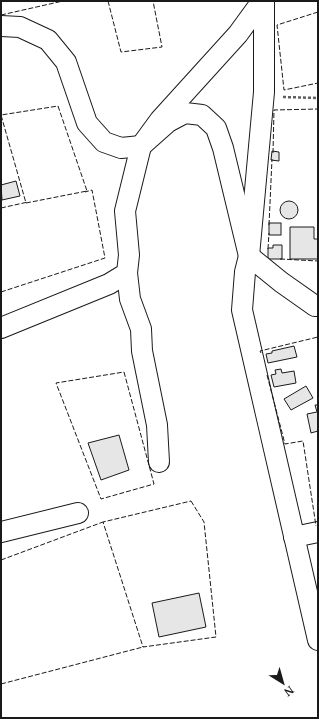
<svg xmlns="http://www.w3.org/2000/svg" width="319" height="719" font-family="'Noto Serif',serif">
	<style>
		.building { fill: #e6e6e6; stroke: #1a1a1a }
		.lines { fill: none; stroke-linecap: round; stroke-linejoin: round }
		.minor-casing { stroke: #1a1a1a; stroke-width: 22 }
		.path { stroke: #5f5f5f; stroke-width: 2.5; stroke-dasharray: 3 2; stroke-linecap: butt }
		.minor { stroke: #fff; stroke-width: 20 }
		.fence { stroke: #1a1a1a; stroke-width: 1; stroke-dasharray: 5 2; stroke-linecap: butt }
	</style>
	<rect width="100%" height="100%" fill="#fff"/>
	<!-- building -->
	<g class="building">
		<polygon points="272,151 279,152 279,161 271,160"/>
		<polygon points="16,181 20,196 2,200 1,185"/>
		<circle cx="289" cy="210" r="9"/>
		<rect x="269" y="223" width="12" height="12"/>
		<polygon points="290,227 314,227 314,239 318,239 318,259 290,259"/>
		<polygon points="273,245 282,245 282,259 268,259 268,248 273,248"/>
		<polygon points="294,346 297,357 268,363 266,354 272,353 272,351"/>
		<polygon points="281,369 282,373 294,371 296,383 274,387 271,375 276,374 275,370"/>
		<polygon points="306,386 313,398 291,410 284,399"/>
		<polygon points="315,405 318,405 318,431 311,433 307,414 317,412"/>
		<polygon points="119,435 129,470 101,480 88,443"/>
		<polygon points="199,593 206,627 159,637 152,603"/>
	</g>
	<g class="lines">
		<defs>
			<g id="minor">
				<polyline points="264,1 264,92 249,256 245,272 242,310 318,640"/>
				<polyline points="1,26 20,27 48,40 66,62 87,123 104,142 121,148 141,146 168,122 185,113 202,115 216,128 223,148 249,256 281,282 315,306 318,305"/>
				<polyline points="127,273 130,299 141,329 142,351 157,425 159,462"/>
				<polyline points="1,328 109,284 127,273 129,255 125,211 141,146 160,120 238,34 262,1"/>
				<polyline points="1,532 78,513"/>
				<polyline points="294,537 318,532"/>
			</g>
		</defs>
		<!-- minor casing -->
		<use href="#minor" class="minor-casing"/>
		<!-- path -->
		<polyline class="path" points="283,97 318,98"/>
		<!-- minor -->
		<use href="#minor" class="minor"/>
		<!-- fence -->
		<g class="fence">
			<polyline points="108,1 121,52 162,47 153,1"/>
			<polyline points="318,12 277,25 284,90 318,83"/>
			<polyline points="1,15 63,1"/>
			<polygon points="58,106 87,191 26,203 1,115"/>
			<polyline points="273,153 274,110 318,109"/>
			<polyline points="1,208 28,202"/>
			<polyline points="269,225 272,159"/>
			<polyline points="268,249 269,233"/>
			<polyline points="280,259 318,261"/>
			<polyline points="1,292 105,258 92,190 85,192"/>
			<polyline points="261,353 260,351 318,337"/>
			<polygon points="124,372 154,484 101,499 56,383"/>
			<polyline points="267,375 285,444 303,441 316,526"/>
			<polygon points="191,501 204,522 216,637 143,647 103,522"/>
			<polyline points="1,560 103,522"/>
			<polyline points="1,684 143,647 143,646"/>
		</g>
	</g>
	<!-- border -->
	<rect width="319" height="719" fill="none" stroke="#1a1a1a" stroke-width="4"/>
	<!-- north arrow -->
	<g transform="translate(283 683) rotate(143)" stroke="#ffffff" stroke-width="3" paint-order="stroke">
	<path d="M0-3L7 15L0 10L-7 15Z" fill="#1a1a1a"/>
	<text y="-6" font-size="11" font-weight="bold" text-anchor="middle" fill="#1a1a1a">N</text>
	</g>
</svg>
